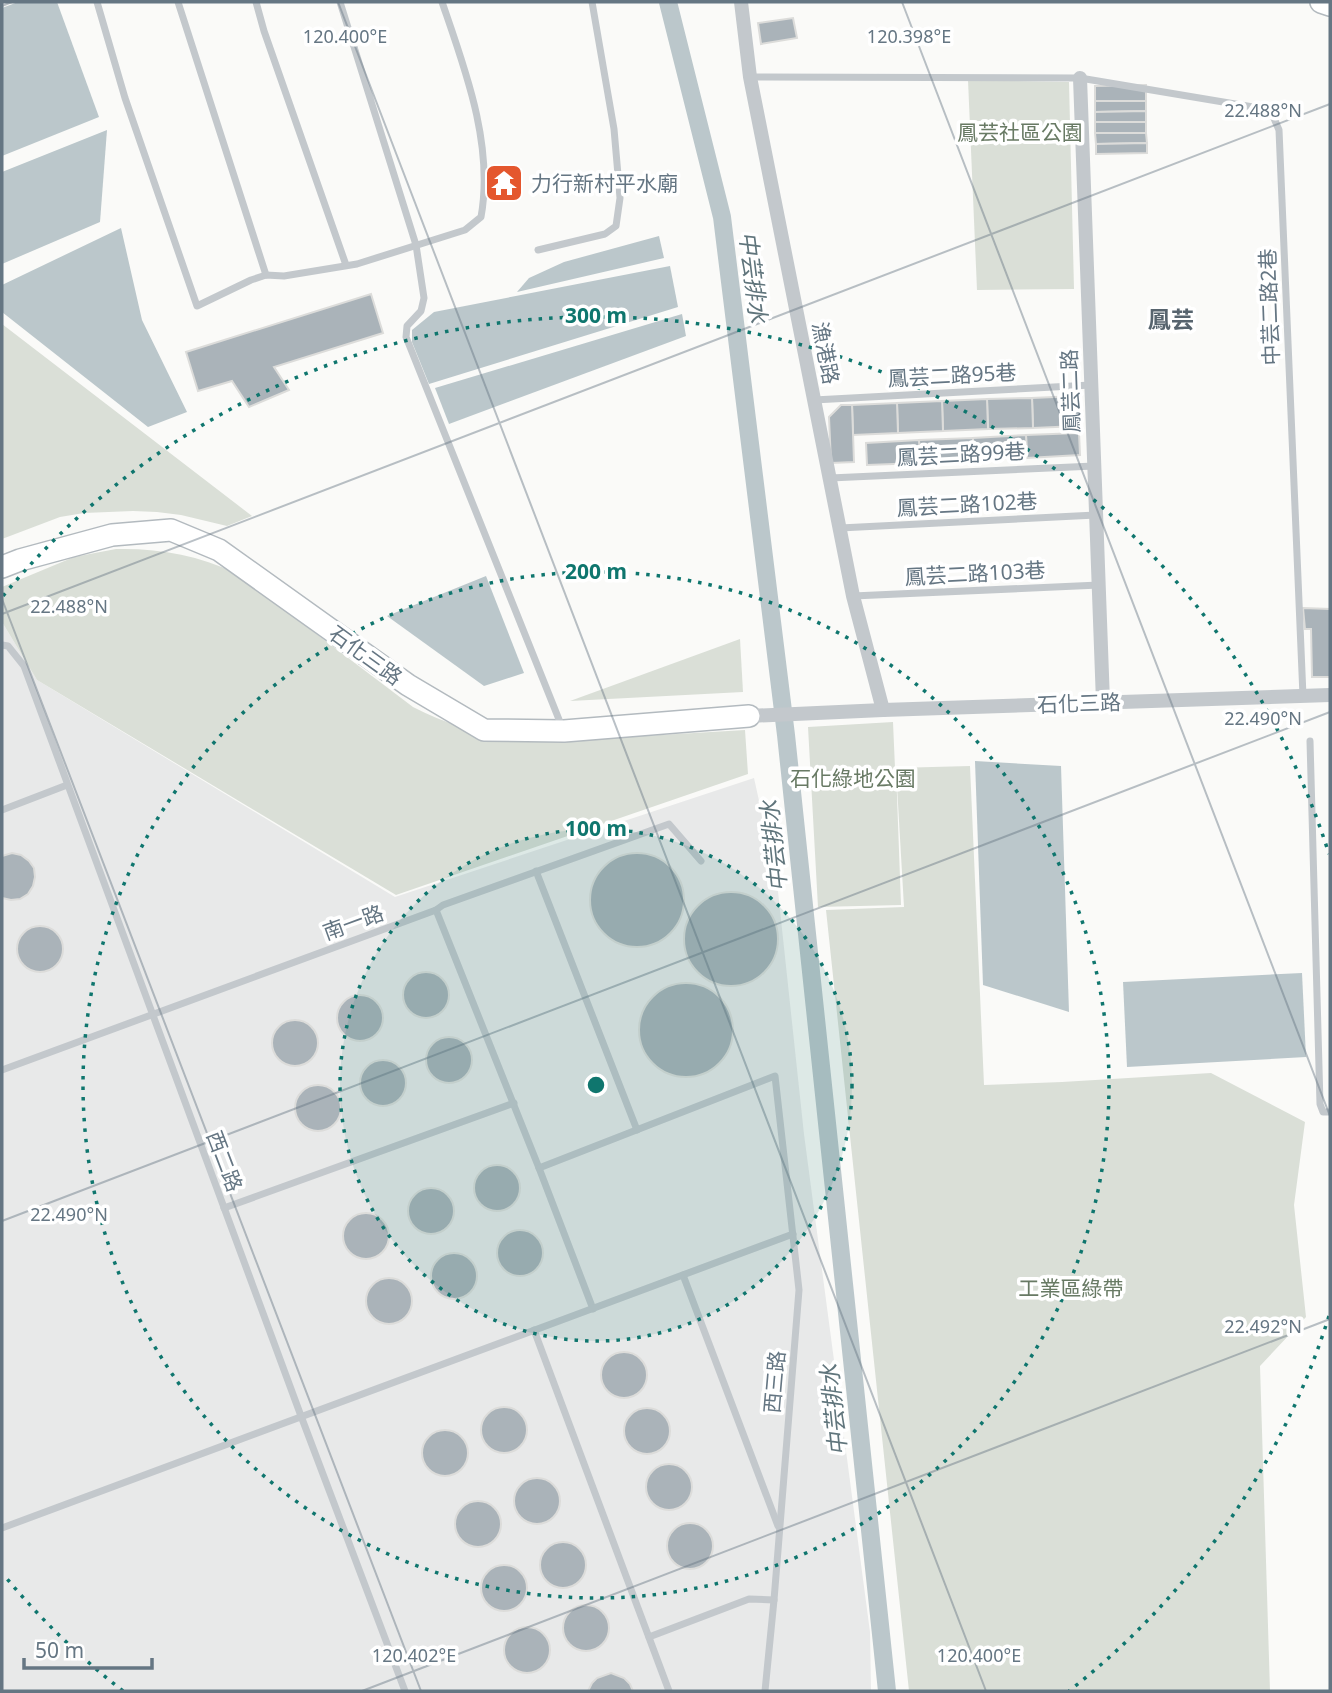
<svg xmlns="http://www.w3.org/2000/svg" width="1332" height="1693" font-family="'Noto Sans','Noto Sans TC',sans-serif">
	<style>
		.built { fill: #e8e9e9 }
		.green { fill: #dadfd7 }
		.water { fill: #bbc7cb }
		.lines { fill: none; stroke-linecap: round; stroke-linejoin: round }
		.canal { stroke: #bbc7cb; stroke-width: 18 }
		.building { fill: #aab3b9; stroke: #dcdcda; stroke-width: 2 }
		.secondary-casing { stroke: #b3babf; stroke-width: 24 }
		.lane { stroke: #c3c8cc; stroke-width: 7 }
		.street { stroke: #c3c8cc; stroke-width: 14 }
		.secondary { stroke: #fff; stroke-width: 21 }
		.ticks { fill: none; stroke: #657683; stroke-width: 2; stroke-opacity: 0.45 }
		.ring { fill: none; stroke: #0f766e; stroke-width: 3.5; stroke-dasharray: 3.5 7 }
		.labels { text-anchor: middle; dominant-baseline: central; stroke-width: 7; stroke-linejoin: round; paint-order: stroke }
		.park-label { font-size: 21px; fill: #687a64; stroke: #fff }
		.poi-label { font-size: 21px; fill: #657683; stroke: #fff; text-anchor: start }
		.street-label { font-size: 21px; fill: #657683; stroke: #fff }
		.water-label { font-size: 23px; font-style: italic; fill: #60757c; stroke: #fff }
		.neighbourhood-label { font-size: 23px; font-weight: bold; fill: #57646e; stroke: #fff }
		.ticks-label { font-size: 18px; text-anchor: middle; fill: #657683; stroke: #fff; stroke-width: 7; stroke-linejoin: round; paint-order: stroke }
		.centre { fill: #0f766e; stroke: #fff; stroke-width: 3.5 }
		.ring-label { font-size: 21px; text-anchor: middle; font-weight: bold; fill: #0f766e; stroke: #fff; stroke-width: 7; stroke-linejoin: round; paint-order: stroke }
	</style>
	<rect width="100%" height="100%" fill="#fafaf8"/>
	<!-- built -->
	<polygon class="built" points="2,622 37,680 395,897 754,778 777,882 804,1134 870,1632 871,1691 2,1691"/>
	<!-- green -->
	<g class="green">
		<polygon points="968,80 1069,82 1074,289 977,290"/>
		<polygon points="2,324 252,516 227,526 181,515 157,512 133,511 84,513 60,517 2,539"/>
		<path d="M116,549C159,548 197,555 236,573L413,707C454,728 496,739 542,742L745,730L748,774L396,895L37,680L2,622V587L74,557Z"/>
		<polygon points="740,639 743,692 570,701"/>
		<polygon points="893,722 895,768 970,766 984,1085 1062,1082 1211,1073 1305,1122 1294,1205 1306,1317 1260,1366 1270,1691 909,1691 826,910 904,907 896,769 901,905 818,907 808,727"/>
	</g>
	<!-- water -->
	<g class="water">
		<polygon points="18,2 57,2 99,117 2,156 2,8"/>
		<polygon points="107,130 100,222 2,264 2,172"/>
		<polygon points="121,228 142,320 187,412 148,427 2,312 2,285"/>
		<polygon points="659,236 664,258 517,292 529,278 564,262"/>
		<polygon points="670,266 678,307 429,384 412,342 412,330 434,312"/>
		<polygon points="682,314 686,336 449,424 435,388"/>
		<polygon points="486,576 524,673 484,686 387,616"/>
		<polygon points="975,761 1061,766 1069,1012 983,985"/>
		<polygon points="1302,973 1306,1057 1127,1067 1123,982"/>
	</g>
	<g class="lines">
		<!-- canal -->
		<polyline class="canal" points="668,2 722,217 786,735 887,1691"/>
	</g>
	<!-- building -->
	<g class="building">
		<polygon points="793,18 797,38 761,44 758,23"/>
		<polygon points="1146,85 1146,101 1095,101 1095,86"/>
		<polygon points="1095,101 1146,101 1146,111 1095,112"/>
		<polygon points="1146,111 1146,122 1095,122 1095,112"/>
		<rect x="1095" y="122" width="51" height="11"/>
		<polygon points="1095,133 1146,133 1147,143 1096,144"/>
		<polygon points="1147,143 1147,153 1096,154 1096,144"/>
		<polygon points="371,294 383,333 274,367 289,390 249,407 232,381 198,391 186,352"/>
		<polygon points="1077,396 1078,426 1033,428 1032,398"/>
		<polygon points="1032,398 1033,428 988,429 987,399"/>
		<polygon points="987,399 988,429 943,431 942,401"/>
		<polygon points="942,401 943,431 898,433 897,403"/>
		<polygon points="897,403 898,433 853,435 852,405"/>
		<polygon points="841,405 852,405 854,462 831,463 829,417"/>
		<polygon points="1079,433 1080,455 1027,458 1026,435"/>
		<polygon points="1026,435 1027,458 973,460 973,438"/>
		<polygon points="973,438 973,460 920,463 919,440"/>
		<polygon points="919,440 920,463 867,465 866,443"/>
		<polygon points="1303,608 1330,609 1330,677 1312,677 1311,629 1305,629"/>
		<circle cx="637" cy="900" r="47"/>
		<polygon points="12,853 21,855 29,861 34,868 35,877 33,886 28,894 20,899 11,900 2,898 2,856"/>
		<circle cx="731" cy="939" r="47"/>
		<circle cx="40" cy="949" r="23"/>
		<circle cx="426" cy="995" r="23"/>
		<circle cx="686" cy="1030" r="47"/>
		<circle cx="360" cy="1018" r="23"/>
		<circle cx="295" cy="1043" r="23"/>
		<circle cx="449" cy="1060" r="23"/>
		<circle cx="383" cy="1083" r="23"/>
		<circle cx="318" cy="1108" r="23"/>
		<circle cx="497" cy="1188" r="23"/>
		<circle cx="431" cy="1211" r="23"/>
		<circle cx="366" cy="1236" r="23"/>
		<circle cx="520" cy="1253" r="23"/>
		<circle cx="454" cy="1276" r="23"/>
		<circle cx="389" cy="1301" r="23"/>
		<circle cx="624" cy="1375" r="23"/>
		<circle cx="504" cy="1430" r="23"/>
		<circle cx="647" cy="1431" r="23"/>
		<circle cx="445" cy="1453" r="23"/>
		<circle cx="669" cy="1487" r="23"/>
		<circle cx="537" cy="1501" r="23"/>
		<circle cx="478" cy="1524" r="23"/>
		<circle cx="690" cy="1546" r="23"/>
		<circle cx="563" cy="1565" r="23"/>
		<circle cx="504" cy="1588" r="23"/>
		<circle cx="586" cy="1628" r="23"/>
		<circle cx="527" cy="1650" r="23"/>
		<polygon points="611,1673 624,1678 630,1684 633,1691 588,1691 592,1683 597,1678"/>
	</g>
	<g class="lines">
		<defs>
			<g id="secondary">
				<polyline points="1321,2 1330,5"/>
				<polyline points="2,567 20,560 112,535 171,530 219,550 408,685 484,730 564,731 749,716"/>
			</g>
		</defs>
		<!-- secondary casing -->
		<use href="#secondary" class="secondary-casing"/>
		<!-- lane -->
		<g class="lane">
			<path d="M97,2L125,98L197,306L251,280L266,275L284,276L357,264L465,230L481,217C494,145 465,69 442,2"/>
			<polyline points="178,2 266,275"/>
			<polyline points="256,2 264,31 346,265"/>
			<polyline points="340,2 416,245 424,298 421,311 407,326 406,337 562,727"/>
			<polyline points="750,77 1080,78 1265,109 1273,116 1279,130 1303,696"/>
			<polyline points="538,250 605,234 616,226 620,198 614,129 592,2"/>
			<polyline points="814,400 1091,385"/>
			<polyline points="830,478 1094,466"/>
			<polyline points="840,528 1096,515"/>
			<polyline points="853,596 1099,585"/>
			<polyline points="2,645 8,646 24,666 301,1416 405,1691"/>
			<polyline points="1310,741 1320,1104 1323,1112 1330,1112"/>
			<polyline points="2,810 67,785"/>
			<polyline points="536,871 637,1130"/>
			<polyline points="436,910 539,1168 593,1309"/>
			<polyline points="2,1070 436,910 443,905 669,824 701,861"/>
			<polyline points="539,1168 775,1076 799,1290 774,1600 765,1691"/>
			<polyline points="224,1208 514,1103"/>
			<polyline points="683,1275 778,1526"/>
			<polyline points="534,1330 669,1691"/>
			<polyline points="2,1528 793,1234"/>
			<polyline points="649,1637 749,1599 774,1600"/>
		</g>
		<!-- street -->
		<g class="street">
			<polyline points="741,2 750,77 853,596 883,710"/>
			<polyline points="1080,78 1103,702"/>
			<polyline points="749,716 883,710 1330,695"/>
		</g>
		<!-- secondary -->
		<use href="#secondary" class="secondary"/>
	</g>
	<!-- ticks -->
	<path class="ticks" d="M338,2L986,1691M902,2L1330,1116M2,6L12,2M2,599L421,1691M2,614L1330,104M2,1221L1330,712M362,1691L1330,1319"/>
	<!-- distance rings -->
	<circle cx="596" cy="1085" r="256" fill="#0f766e" fill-opacity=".12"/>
	<g class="ring">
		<circle cx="596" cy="1085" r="256"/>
		<circle cx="596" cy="1085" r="513"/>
		<path d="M1329 1316A769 769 0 0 1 1069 1691M123 1691A769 769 0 0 1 3 1574M3 596A769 769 0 0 1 1329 854"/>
	</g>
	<!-- icons -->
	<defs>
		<symbol id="temple-square" viewBox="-11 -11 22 22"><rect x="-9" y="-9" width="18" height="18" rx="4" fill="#e4572e" stroke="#fff"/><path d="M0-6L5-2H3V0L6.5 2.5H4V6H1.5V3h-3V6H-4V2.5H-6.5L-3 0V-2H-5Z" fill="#fff"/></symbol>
	</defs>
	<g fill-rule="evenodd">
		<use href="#temple-square" x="482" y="161" width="44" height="44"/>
	</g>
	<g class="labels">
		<!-- park labels -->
		<g class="park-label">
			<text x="1020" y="132">鳳芸社區公園</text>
			<text x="853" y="778">石化綠地公園</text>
			<text x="1071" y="1288">工業區綠帶</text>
		</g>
		<!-- poi labels -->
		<g class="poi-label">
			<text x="531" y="183">力行新村平水廟</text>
		</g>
		<!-- street labels -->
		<g class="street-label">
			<text transform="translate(1269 307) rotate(-92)">中芸二路2巷</text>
			<text transform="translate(826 353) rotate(79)">漁港路</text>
			<text transform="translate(952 375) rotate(-3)">鳳芸二路95巷</text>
			<text transform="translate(1070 391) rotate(-92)">鳳芸二路</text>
			<text transform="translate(961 454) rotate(-3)">鳳芸二路99巷</text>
			<text transform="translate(967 504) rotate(-3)">鳳芸二路102巷</text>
			<text transform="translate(975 573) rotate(-3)">鳳芸二路103巷</text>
			<text transform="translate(366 655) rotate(36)">石化三路</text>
			<text transform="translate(1079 703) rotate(-2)">石化三路</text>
			<text transform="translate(353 922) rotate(-20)">南一路</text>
			<text transform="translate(225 1161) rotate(69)">西二路</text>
			<text transform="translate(774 1382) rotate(-85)">西三路</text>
		</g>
		<!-- water labels -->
		<g class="water-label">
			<text transform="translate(754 277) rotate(83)">中芸排水</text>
			<text transform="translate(773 846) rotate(-96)">中芸排水</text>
			<text transform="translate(833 1410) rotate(-96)">中芸排水</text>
		</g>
		<!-- neighbourhood labels -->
		<g class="neighbourhood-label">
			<text x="1171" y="319">鳳芸</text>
		</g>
	</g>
	<g class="ticks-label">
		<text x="345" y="43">120.400°E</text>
		<text x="909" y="43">120.398°E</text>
		<text x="1263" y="117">22.488°N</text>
		<text x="69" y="613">22.488°N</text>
		<text x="1263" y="725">22.490°N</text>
		<text x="69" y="1221">22.490°N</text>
		<text x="1263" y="1333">22.492°N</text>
		<text x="414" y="1662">120.402°E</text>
		<text x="979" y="1662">120.400°E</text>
	</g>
	<circle cx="596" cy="1085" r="10" class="centre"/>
	<g class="ring-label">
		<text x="596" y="323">300 m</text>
		<text x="596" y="579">200 m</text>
		<text x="596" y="836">100 m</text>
	</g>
	<!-- border -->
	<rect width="1332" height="1693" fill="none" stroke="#657683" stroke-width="7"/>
	<!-- scale -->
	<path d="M24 1658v10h128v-10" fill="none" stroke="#657683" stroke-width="3.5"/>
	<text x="35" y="1658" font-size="21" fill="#657683" stroke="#ffffff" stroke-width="5" paint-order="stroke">50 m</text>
</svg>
